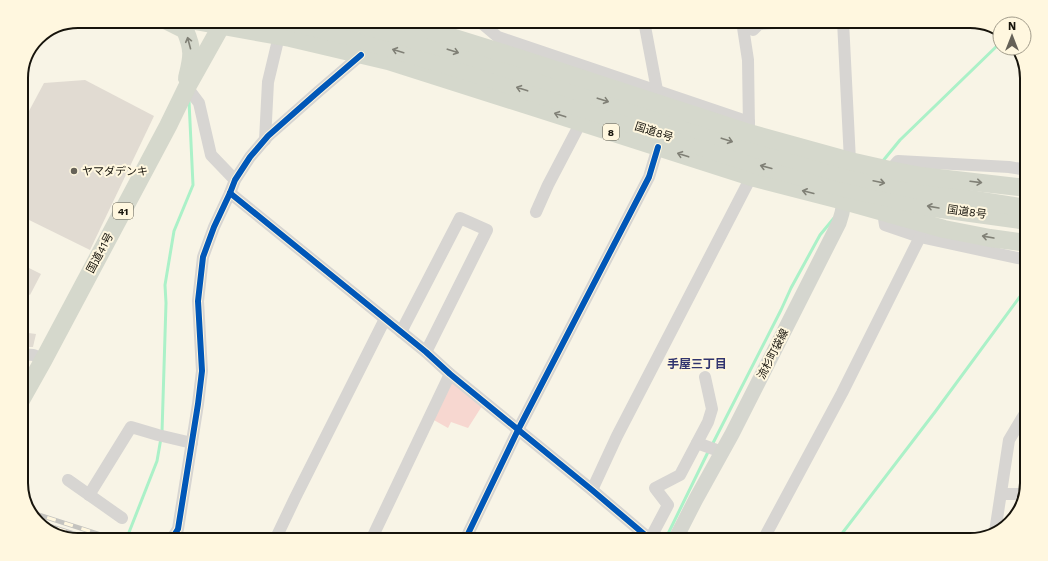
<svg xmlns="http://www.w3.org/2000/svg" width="1048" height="561" font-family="'Work Sans','Noto Sans JP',sans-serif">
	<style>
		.green { fill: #f7d7d0 }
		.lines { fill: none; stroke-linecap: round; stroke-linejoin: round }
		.stream { stroke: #abf1c8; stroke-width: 3 }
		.building { fill: #e1dbd2 }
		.minor { stroke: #d7d5d2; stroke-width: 12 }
		.major { stroke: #d5d6cf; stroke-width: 15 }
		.highway { stroke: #d5d8cc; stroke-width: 18 }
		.rail-casing { stroke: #c4c3bf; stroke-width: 4.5 }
		.rail { stroke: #fff7df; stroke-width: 3; stroke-dasharray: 9; stroke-linecap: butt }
		.cycleway-casing { stroke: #fff7df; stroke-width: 8 }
		.cycleway { stroke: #0057b8; stroke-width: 6 }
		.oneway { stroke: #808076 }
		.poi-dot { fill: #666258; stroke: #fff7df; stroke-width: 1.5 }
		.labels { text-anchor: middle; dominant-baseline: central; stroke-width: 4; stroke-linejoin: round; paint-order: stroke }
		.shield { fill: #fff7df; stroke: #5d584b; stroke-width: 1 }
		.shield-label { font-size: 10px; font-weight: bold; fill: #17140c }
		.street-label { font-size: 11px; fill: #17140c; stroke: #fff7df }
		.poi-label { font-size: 11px; fill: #17140c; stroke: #fff7df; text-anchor: start }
		.neighbourhood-label { font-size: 12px; font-weight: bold; fill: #31346f; stroke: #fff7df }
		.rim { fill: none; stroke: #17140c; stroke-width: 2 }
	</style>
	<rect width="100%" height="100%" fill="#f8f4e6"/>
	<!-- green -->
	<polygon class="green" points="455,383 482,406 468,428 451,422 448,428 432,419 447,384"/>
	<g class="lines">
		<!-- stream -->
		<g class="stream">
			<polyline points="882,162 900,140 1000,43"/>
			<polyline points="162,432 166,303 165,285 174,231 193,185 189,101"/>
			<polyline points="712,445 781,310 791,288 820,235 834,218"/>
			<polyline points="126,540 157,461 161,438"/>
			<polyline points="665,540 709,450"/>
			<polyline points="837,540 935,412 1027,287"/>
		</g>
	</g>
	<!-- building -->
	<g class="building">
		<polygon points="85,80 154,116 90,250 21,216 21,126 44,83"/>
		<polygon points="21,264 41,274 30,295 21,290"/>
		<polygon points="21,332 36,334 33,347 21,347"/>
	</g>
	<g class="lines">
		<!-- minor -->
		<g class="minor">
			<polyline points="479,21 498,37 749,122"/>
			<polyline points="644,21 657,90 656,97"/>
			<polyline points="742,21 748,60 749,129"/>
			<polyline points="843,21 850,161"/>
			<polyline points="753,30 759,24 814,21"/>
			<polyline points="187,87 199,103 211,155 235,180"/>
			<polyline points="265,140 268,82 279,36"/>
			<polyline points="890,170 898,161 1009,167 1027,170"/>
			<polyline points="230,193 426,352 450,374 592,490 651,540"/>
			<polyline points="536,212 548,185 581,122"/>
			<polyline points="883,212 885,225 920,237 1027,260"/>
			<polyline points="401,332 460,218 487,230 426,352"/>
			<polyline points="21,354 33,355 44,359"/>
			<polyline points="697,443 722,452"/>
			<polyline points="68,480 122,518"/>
			<polyline points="592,490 617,436 751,177"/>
			<polyline points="1001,494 1024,494"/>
			<polyline points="89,495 131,427 158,435 192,443"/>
			<polyline points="995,532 1009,440 1027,410"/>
			<polyline points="650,539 668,505 655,488 680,475 708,422 712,409 705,377"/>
			<polyline points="171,540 178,529 198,404 202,371 198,301 203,257 214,227 230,193 235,180 250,157 268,136 319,91 361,55"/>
			<polyline points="275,540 295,498 385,319"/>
			<polyline points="371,540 450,374"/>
			<polyline points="465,540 518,430 649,177 658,147"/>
			<polyline points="763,540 842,393 920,237"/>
		</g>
		<!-- major -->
		<polyline class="major" points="675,540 696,499 732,434 839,223 842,213 846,190"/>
		<!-- highway -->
		<g class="highway">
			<path d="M167,21L185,30C194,51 192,57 187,78"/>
			<polyline points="195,21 290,38 388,61 539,109 751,177 844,201 944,229 990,238 1027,243"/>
			<polyline points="286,21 352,37 460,69 760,166 839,187 934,208 1027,221"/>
			<polyline points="348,21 440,47 763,151 844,174 931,193 1027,208"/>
			<polyline points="400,21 519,58 749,133 850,161 890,170 921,176 1027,188"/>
			<polyline points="21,400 44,359 168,126 187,87 224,21"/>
		</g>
		<defs>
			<g id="rail">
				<polyline points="30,512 117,540"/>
				<polyline points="40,523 94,540"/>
			</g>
		</defs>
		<!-- rail casing -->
		<use href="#rail" class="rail-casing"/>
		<!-- rail -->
		<use href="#rail" class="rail"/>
		<defs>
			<g id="cycleway">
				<polyline points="230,193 426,352 450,374 592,490 651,540"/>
				<polyline points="171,540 178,529 198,404 202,371 198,301 203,257 214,227 230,193 235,180 250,157 268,136 319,91 361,55"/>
				<polyline points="465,540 518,430 649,177 658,147"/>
			</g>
		</defs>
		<!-- cycleway casing -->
		<use href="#cycleway" class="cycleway-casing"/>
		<!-- cycleway -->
		<use href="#cycleway" class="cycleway"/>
	</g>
	<!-- one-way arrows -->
	<defs><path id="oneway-shaft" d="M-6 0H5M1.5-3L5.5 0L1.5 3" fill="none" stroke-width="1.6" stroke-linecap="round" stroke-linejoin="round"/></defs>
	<g class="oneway">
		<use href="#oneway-shaft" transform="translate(189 43) rotate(-105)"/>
		<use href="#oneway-shaft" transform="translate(398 51) rotate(-163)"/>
		<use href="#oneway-shaft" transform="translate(453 51) rotate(18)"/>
		<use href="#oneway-shaft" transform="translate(522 89) rotate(-162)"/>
		<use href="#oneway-shaft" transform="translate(603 100) rotate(18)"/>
		<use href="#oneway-shaft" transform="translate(560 115) rotate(-162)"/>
		<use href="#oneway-shaft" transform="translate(727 140) rotate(18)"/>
		<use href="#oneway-shaft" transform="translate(683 155) rotate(-162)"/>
		<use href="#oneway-shaft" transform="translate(766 167) rotate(-165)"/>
		<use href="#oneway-shaft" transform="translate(879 182) rotate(12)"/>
		<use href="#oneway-shaft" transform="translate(976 182) rotate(7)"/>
		<use href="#oneway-shaft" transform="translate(808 192) rotate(-166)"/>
		<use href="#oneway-shaft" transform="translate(933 207) rotate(-170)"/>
		<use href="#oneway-shaft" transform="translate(988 237) rotate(-170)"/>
	</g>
	<!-- markers -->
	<circle class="poi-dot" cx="74" cy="171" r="4"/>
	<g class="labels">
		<!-- shield labels -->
		<g class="shield">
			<rect x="603" y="124" width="16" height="16" rx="3"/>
			<rect x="113" y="203" width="20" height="16" rx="3"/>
		</g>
		<g class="shield-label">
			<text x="611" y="132">8</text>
			<text x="123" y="211">41</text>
		</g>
		<!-- street labels -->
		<g class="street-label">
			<text transform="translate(654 132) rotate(18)">国道8号</text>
			<text transform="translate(967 212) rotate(8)">国道8号</text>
			<text transform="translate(100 253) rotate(-62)">国道41号</text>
			<text transform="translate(773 354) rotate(-63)">流杉町袋線</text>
		</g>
		<!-- poi labels -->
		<g class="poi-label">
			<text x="82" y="171">ヤマダデンキ</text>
		</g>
		<!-- neighbourhood labels -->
		<g class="neighbourhood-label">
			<text x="697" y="364">手屋三丁目</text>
		</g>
	</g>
	<!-- crop -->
	<path d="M0 0H1048V561H0ZM78 28H970A50 50 0 0 1 1020 78V483A50 50 0 0 1 970 533H78A50 50 0 0 1 28 483V78A50 50 0 0 1 78 28Z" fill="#fff7df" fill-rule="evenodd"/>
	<path class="rim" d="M78 28H970A50 50 0 0 1 1020 78V483A50 50 0 0 1 970 533H78A50 50 0 0 1 28 483V78A50 50 0 0 1 78 28Z"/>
	<!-- north arrow -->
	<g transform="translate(1012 36)"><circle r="19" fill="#fff7df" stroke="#a29c8b"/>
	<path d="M0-3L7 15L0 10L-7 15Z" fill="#666258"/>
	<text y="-6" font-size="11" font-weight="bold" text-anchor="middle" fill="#17140c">N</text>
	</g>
</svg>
